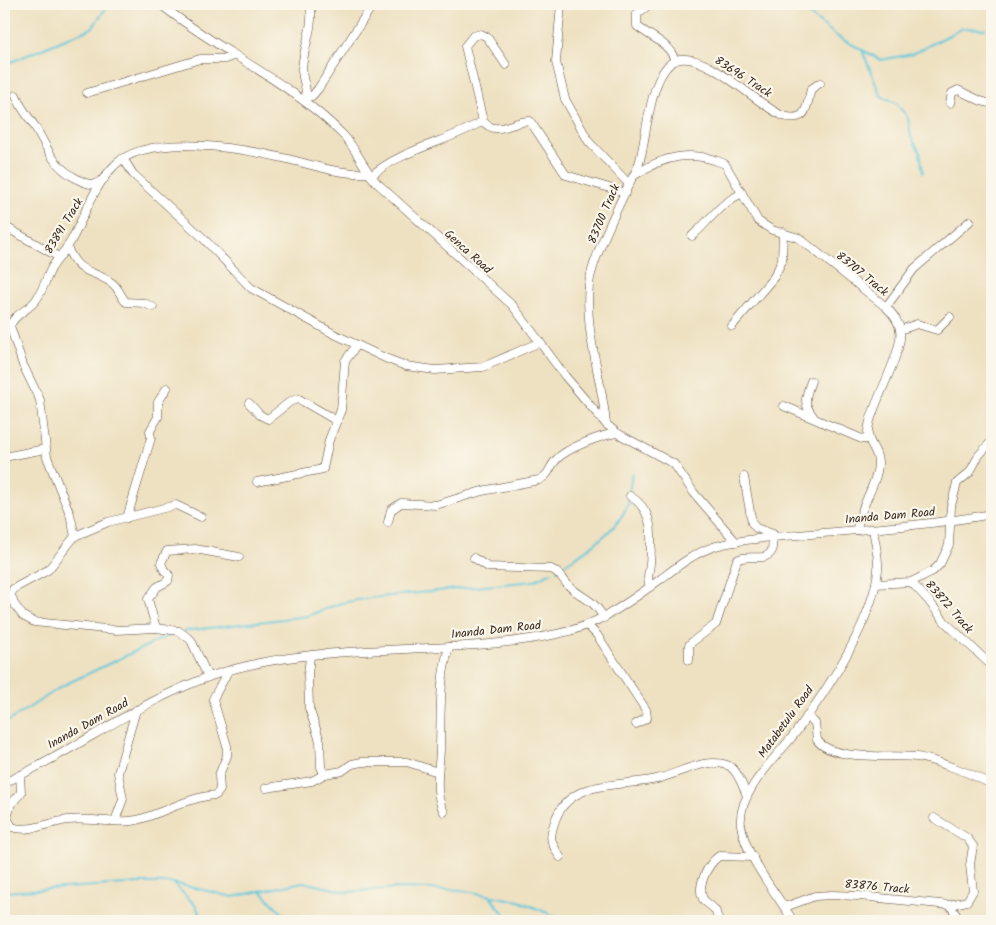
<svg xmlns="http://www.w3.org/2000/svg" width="996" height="925" font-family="Kalam,sans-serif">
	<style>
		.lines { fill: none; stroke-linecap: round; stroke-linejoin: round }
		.stream { stroke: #5fc6db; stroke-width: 2 }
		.minor-casing { stroke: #564536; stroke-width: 9 }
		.minor { stroke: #fff; stroke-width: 8 }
		.labels { text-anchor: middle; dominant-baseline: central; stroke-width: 4.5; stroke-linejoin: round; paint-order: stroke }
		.street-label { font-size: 12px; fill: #3b2a1e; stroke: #fbf7ec }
	</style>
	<rect width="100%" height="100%" fill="#fbf7ec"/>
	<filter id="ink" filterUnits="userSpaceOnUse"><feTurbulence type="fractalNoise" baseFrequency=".02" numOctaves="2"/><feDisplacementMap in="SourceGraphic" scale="10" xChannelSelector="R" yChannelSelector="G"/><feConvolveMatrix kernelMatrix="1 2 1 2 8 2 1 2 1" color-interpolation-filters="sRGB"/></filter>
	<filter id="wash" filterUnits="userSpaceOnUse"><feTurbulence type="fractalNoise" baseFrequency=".0096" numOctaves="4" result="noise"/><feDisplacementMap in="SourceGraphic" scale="20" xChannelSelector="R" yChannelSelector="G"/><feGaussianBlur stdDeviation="1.12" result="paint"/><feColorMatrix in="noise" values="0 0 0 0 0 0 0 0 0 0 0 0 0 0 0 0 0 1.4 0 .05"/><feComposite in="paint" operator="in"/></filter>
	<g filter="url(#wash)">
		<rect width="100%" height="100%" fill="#eee1c1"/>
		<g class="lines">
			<!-- stream -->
			<g class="stream">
				<polyline points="796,4 838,37 881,60 912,54 963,28 985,29"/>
				<polyline points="862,50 881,96 896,103 908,118 911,137 920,152 923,172"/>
				<polyline points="4,65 92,28 109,4"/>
				<polyline points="629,493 632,473"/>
				<path d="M557,570C580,553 625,529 629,498"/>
				<polyline points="184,631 307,616 341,603 370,598 533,581 552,572"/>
				<polyline points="4,724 64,685 174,633"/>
				<polyline points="174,884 196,906 203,921"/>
				<polyline points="260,890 284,915 308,921"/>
				<polyline points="4,892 140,883 173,883 233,897 303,882 347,892 399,888 461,890 519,901 567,921"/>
				<polyline points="491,898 510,921"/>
			</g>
		</g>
	</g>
	<g filter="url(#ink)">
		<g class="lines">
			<defs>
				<g id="minor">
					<path d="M160,4C218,51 291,81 344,136C357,150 363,168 377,183L513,306L565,376L606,424L617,433L674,464L694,493L736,542"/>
					<polyline points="561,4 556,62 565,99 589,142 629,184"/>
					<path d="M646,7L637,14V26C650,37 670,43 675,61"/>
					<path d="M506,65L487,37L481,34L473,36L465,46L483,121C497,138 513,120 530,121L566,175L626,193"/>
					<polyline points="87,93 200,59 225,59 235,55"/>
					<path d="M16,95C20,107 27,115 34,125C49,150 51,165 79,180C89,185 95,186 104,179"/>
					<polyline points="306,97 312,96 318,89 373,4"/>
					<path d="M306,100C308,90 302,80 302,69C303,48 315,25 310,4"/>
					<polyline points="950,103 952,93 958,90 981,101 992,104"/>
					<polyline points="123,158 133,174 201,236 251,288 334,334 385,358 406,366 435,370 483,367 540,342"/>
					<path d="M635,175C663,156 692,149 725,164L758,221L772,230L799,238L886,307C892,313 899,321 900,330C904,350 874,401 869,425C864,443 879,448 878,464C877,486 859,507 857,530"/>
					<path d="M371,176C402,149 448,142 483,121"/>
					<polyline points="4,226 59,257"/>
					<path d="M692,236C712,219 716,206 742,193"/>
					<path d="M67,247C80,277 89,267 112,283C119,288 120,296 126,302L144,303L153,307"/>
					<polyline points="886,307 914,269 970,221"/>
					<polyline points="732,326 774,277 782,261 783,232"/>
					<polyline points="900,330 917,324 937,330 950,317"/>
					<path d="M811,381C806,396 802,403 813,416"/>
					<polyline points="249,403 260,415 268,419 291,401 299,399 337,421"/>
					<polyline points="784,406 862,439 867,439"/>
					<path d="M606,424C602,378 584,332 589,285C591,261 618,207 629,184C633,176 638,169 640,160C647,136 650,64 680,59C708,54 757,104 781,115C787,118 798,119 803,114C808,108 809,96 811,89L820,83"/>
					<polyline points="4,457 45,449"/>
					<polyline points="257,482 323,469 329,440 341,410 345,361 357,345"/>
					<path d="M630,496C655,511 652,537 650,564C649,573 646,577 650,587"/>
					<polyline points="201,517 176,505 108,522 75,536 48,570 13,589 11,595 14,604 23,616 34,622 116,630 156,628 179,631 191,640 208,677"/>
					<polyline points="127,518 151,438 150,431 158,417 158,402 167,388"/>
					<path d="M388,522L391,510L401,503L436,505L482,491L539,480C550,475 549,467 556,460C566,448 602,435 617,433"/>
					<path d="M75,536L70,514L47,457L40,400L23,365L10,326C14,314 29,310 36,300C43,290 46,279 51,269C57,259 65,251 71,241C84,217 94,186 114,166C146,132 241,148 283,158C312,164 337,175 368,173"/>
					<path d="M474,558L488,567L551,569C560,572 562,579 568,585C583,600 591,596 604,618"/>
					<polyline points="911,582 928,600 945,622 992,666"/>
					<polyline points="876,584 911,582 933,571 940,564 949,545 951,506 957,483 970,472 979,455 992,441"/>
					<polyline points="587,625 597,635 646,710 647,718 636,724"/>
					<polyline points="156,628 148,599 157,587 168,581 169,575 164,570 161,563 167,551 195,549 239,557"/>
					<polyline points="310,656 308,675 309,708 320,741 321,767 324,774"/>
					<path d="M689,660V645L692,642L716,624L737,560C748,553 765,563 772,551L773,534L756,528L752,523L744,477"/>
					<path d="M807,716L815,723L817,740C833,762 892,754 917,757C935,760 977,775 992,785"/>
					<path d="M20,775L21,793L11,804L7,818L12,827C29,833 51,822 68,820C90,817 114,825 137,820C164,813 188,797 216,795L220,790L219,775L227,756V746L213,699L228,671"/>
					<path d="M4,783C76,751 138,701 214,675C321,639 446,658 557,634C598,626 629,602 662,578C679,565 696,552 716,546C746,538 779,537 810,534C871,529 932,525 992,514"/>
					<polyline points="266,788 312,781 325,774 342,771 352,764 362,762 407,762 438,772"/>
					<path d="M444,812C433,792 440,768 440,747C441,713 439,680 449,647"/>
					<polyline points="115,821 123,799 118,773 136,710"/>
					<path d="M560,857C549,840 549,837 556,818C572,778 623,787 657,779C678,774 705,757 727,765C737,768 743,787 747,796"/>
					<polyline points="950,905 960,921"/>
					<polyline points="785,907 815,896 832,895 859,896 950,905 967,901 973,891 970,865 973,846 967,838 934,818"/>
					<path d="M719,921C717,918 717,913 715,910C712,906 706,903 703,899C696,886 708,864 719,856L753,857"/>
					<path d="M793,921C776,892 746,859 741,825C737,792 778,756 796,732C827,690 873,622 878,570C879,557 875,542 873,529"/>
				</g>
			</defs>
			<!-- minor casing -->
			<use href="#minor" class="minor-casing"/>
			<!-- minor -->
			<use href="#minor" class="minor"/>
		</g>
	</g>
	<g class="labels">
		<!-- street labels -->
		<g class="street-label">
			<text transform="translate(743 77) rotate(33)">83696 Track</text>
			<text transform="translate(604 214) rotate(-67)">83700 Track</text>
			<text transform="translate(64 226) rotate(-59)">83891 Track</text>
			<text transform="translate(468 252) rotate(42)">Genca Road</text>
			<text transform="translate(862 274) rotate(39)">83707 Track</text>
			<text transform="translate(890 516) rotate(-5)">Inanda Dam Road</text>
			<text transform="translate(949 607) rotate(49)">83872 Track</text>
			<text transform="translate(496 630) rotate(-6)">Inanda Dam Road</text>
			<text transform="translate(786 722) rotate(-54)">Matabetulu Road</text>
			<text transform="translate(88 724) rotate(-29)">Inanda Dam Road</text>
			<text transform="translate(877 887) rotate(5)">83876 Track</text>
		</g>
	</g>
	<!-- margin -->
	<rect width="996" height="925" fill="none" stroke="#fbf7ec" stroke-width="20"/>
</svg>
